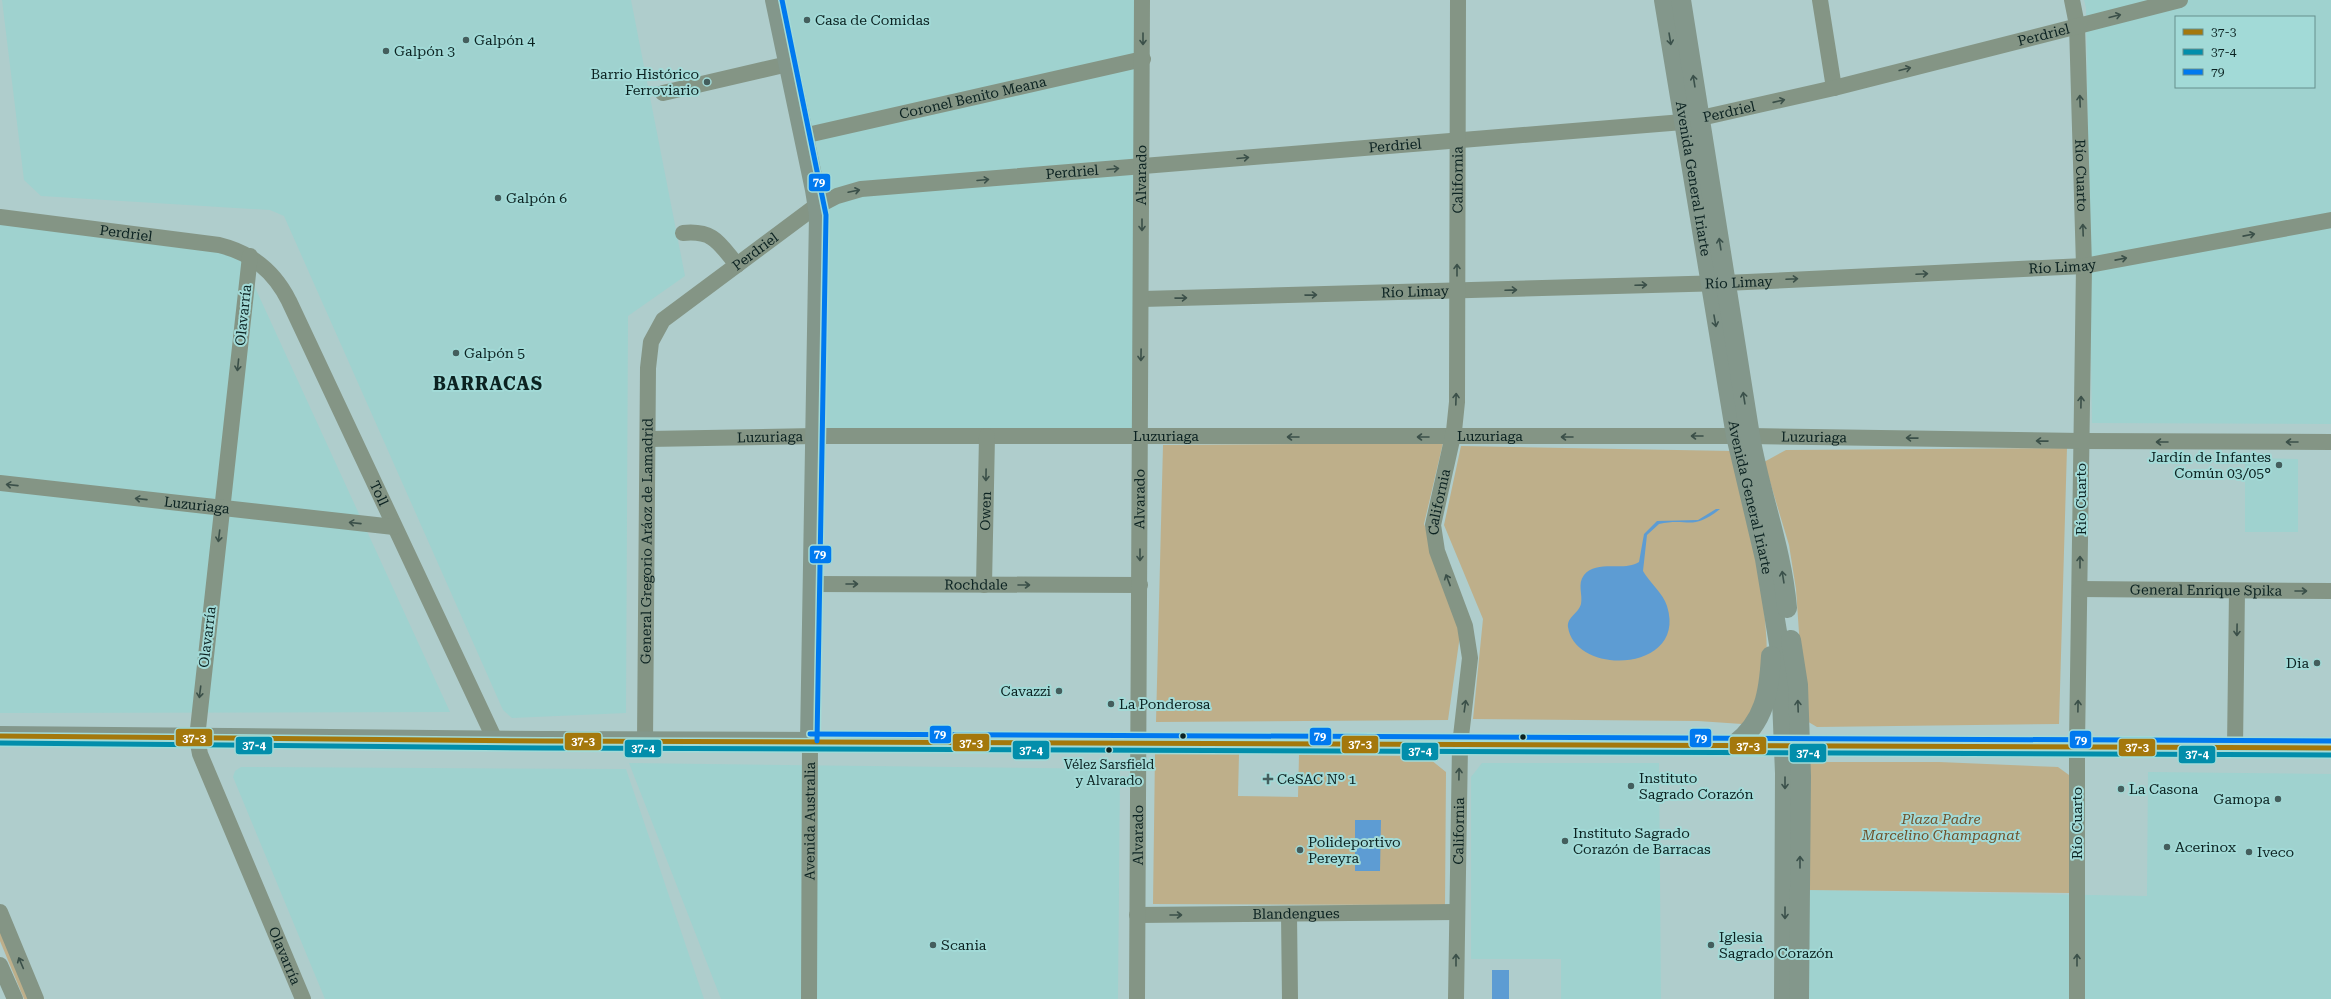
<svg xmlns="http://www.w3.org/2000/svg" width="2331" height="999" font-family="'Roboto Serif',serif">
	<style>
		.built { fill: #9fd2cf; fill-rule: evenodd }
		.green { fill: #beaf8a }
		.water { fill: #5d9cd3 }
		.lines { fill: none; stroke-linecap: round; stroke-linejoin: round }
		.minor { stroke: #849585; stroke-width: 16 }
		.major { stroke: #83978b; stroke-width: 20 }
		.bus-1-casing { stroke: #a2dad7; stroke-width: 8 }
		.bus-2-casing { stroke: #a2dad7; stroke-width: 8 }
		.bus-3-casing { stroke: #a2dad7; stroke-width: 8 }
		.bus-1 { stroke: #a4780c; stroke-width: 5 }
		.bus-2 { stroke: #028eab; stroke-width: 5 }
		.bus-3 { stroke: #0079ef; stroke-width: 5 }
		.oneway { stroke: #3b5049 }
		.oneway2 { stroke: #3b514b }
		.poi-dot { fill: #445e5d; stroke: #a2dad7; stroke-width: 1.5 }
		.bus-dot { fill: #0b2221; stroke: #a2dad7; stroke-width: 1.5 }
		.labels { text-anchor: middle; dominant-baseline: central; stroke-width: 4; stroke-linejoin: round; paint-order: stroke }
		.bus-label { font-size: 13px; fill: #0b2221; stroke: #a2dad7 }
		.poi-label { font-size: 14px; fill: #0b2221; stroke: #a2dad7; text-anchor: start }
		.street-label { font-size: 14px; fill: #0b2221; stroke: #a2dad7 }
		.park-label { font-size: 14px; font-style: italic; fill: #70512a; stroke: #a2dad7 }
		.district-label { font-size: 18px; font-weight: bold; letter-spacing: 1px; fill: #0b2221; stroke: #a2dad7 }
		.line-badge { stroke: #a2dad7; stroke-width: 1.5 }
		.badge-label { font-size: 11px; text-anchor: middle; font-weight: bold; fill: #fff }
	</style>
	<rect width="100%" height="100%" fill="#afcdcc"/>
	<!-- built -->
	<g class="built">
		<polygon points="2,0 631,0 685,276 628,316 626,713 512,718 503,710 284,216 270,210 41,196 24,180"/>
		<polygon points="776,0 1140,0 1140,438 825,434 815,185"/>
		<path d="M2084,0H2331V424L2092,423L2086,8ZM2176,17H2314V87H2176Z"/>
		<polygon points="0,221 235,244 450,712 0,713"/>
		<polygon points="2245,458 2298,459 2298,532 2245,532"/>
		<polygon points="629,763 1120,769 1118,999 721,999"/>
		<polygon points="1482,763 1659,763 1661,999 1561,999 1561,959 1471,959 1471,777"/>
		<polygon points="241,767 626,769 704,999 325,999 233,777 235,771"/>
		<polygon points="2148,772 2331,774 2331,999 1808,999 1807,890 2147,896"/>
	</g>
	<!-- green -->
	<g class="green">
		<polygon points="1443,443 1424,524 1462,621 1448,720 1156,722 1163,445"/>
		<path d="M1461,446L1732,451C1747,520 1768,592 1767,664C1766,680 1755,704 1750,720L1742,724L1698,721L1473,719L1483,619L1444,525Z"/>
		<polygon points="2067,448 2059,724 1817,727 1805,720 1796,589 1789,545 1764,462 1786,450"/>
		<polygon points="1155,753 1239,754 1238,796 1298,797 1299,755 1426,756 1446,772 1445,905 1153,904"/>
		<polygon points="1806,762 1939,762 2058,767 2069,775 2070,893 1807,890"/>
		<polygon points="0,929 29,999 24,999 0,941"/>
	</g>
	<!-- water -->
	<g class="water">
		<path d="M1716,509H1720C1691,532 1689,517 1659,524L1647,535L1643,571C1650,583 1663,593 1667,606C1688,672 1575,677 1568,627C1567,617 1578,614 1581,604C1583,594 1577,584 1584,575C1597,559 1624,572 1639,562L1644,534L1657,521L1698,520Z"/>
		<polygon points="1355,820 1381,820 1380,871 1355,871"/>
		<rect x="1492" y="970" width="17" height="29"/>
	</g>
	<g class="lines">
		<!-- minor -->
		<g class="minor">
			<polyline points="1820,0 1834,88"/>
			<path id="s1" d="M2072,0L2077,25L2084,266L2077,745V999"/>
			<polyline points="663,93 788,64"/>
			<path id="s2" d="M803,136L1143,59"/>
			<path id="s3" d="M0,217L219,245C252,253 274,271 289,301L495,740"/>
			<path d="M683,233C714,230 719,243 737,265"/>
			<path id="s4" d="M250,256L197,738L200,754L303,999"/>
			<path id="s5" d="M1142,299L1725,283L2084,266L2331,220"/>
			<path id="s6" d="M648,439L815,436H1750L2081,441L2331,442"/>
			<path id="s7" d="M0,483L394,527"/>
			<path id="s8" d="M813,584L1140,585"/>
			<path id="s9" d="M984,585L987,436"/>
			<path id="s10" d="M2080,589L2331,591"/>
			<path id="s11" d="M645,741L648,368L651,342L663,320L812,209L837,196L861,189L1683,122L1834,88L2180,0"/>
			<polyline points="2235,747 2237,591"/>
			<polyline points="0,912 36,999"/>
			<polyline points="1289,914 1290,999"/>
			<path id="s12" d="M1137,915L1456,912"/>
			<polyline points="0,965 15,999"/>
			<path id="s13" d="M809,999L810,741"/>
			<path id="s14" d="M1137,999L1142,0"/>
			<path id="s15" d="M1456,999L1460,745L1470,658L1465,626L1437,551L1433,525L1454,431L1457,402L1458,0"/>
		</g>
		<!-- major -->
		<g class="major">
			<polyline points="775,0 815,190 819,215 810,741"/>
			<path id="s16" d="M1664,0L1736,436L1765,559L1780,650L1785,773L1784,999"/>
			<path d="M1681,0L1750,436C1760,494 1782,549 1787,608"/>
			<polyline points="1791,640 1798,685 1801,776 1799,999"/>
			<polyline points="0,736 544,741 2331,748"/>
			<path d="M1734,745C1765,722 1769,692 1771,656"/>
		</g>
		<defs>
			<polyline id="bus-1" points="0,736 544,741 2331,748"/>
			<polyline id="bus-2" points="0,743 544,748 2331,755"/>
			<g id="bus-3">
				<polyline points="782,0 826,215 817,741"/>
				<polyline points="810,734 2331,741"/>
			</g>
		</defs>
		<!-- bus-1 casing -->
		<use href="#bus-1" class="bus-1-casing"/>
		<!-- bus-2 casing -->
		<use href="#bus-2" class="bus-2-casing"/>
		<!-- bus-3 casing -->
		<use href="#bus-3" class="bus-3-casing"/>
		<!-- bus-1 -->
		<use href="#bus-1" class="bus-1"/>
		<!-- bus-2 -->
		<use href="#bus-2" class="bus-2"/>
		<!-- bus-3 -->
		<use href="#bus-3" class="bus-3"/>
	</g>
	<!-- one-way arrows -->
	<defs><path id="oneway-shaft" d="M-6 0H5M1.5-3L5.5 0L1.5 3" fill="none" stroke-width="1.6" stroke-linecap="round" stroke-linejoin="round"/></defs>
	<g class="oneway">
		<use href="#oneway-shaft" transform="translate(2115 16) rotate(-14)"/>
		<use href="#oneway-shaft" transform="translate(1143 39) rotate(90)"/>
		<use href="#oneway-shaft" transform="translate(1905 69) rotate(-14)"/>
		<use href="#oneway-shaft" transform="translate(1779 101) rotate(-13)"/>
		<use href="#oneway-shaft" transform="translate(2080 101) rotate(-92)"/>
		<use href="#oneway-shaft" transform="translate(1243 158) rotate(-5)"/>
		<use href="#oneway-shaft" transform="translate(1113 169) rotate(-5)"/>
		<use href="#oneway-shaft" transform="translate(983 180) rotate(-5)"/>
		<use href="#oneway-shaft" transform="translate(854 191) rotate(-12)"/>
		<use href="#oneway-shaft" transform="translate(1142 225) rotate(90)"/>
		<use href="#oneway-shaft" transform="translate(2083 230) rotate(-92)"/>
		<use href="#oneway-shaft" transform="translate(2249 235) rotate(-11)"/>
		<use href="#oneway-shaft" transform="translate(2121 259) rotate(-11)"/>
		<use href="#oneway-shaft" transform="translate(1457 270) rotate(-90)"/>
		<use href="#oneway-shaft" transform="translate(1922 274) rotate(-3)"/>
		<use href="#oneway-shaft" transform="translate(1792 279) rotate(-3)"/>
		<use href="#oneway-shaft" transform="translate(1641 285) rotate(-2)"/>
		<use href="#oneway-shaft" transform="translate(1511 290) rotate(-2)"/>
		<use href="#oneway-shaft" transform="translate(1311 295) rotate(-1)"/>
		<use href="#oneway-shaft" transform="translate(1181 298) rotate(-1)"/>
		<use href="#oneway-shaft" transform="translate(1141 355) rotate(91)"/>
		<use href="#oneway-shaft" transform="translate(238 365) rotate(96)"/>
		<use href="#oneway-shaft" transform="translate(1456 399) rotate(-88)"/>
		<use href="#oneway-shaft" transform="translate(2081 402) rotate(-89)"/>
		<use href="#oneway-shaft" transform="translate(1697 436) rotate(180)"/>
		<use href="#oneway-shaft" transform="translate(1293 437) rotate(180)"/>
		<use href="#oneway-shaft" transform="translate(1423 437) rotate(180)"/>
		<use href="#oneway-shaft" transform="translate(1567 437) rotate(180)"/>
		<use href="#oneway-shaft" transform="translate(1912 438) rotate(-179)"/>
		<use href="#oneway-shaft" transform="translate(2042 441) rotate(-179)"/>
		<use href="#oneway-shaft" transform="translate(2162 442) rotate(-180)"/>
		<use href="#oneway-shaft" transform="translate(2292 442) rotate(-180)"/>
		<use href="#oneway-shaft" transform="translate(986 475) rotate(91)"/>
		<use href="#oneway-shaft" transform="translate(12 485) rotate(-174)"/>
		<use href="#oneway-shaft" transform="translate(141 499) rotate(-174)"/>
		<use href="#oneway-shaft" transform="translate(355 523) rotate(-174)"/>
		<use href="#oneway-shaft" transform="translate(219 536) rotate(97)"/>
		<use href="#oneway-shaft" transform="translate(1140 555) rotate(90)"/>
		<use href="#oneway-shaft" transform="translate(2080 562) rotate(-90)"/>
		<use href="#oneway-shaft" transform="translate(1448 580) rotate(-111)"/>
		<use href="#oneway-shaft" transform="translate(852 584)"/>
		<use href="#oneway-shaft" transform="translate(1024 585)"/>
		<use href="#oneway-shaft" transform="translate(2301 591)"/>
		<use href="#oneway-shaft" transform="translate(2237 630) rotate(91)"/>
		<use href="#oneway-shaft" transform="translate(200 692) rotate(97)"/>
		<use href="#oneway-shaft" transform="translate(1465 706) rotate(-82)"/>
		<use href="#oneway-shaft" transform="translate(2078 706) rotate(-89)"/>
		<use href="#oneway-shaft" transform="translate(1459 774) rotate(-89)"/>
		<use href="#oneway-shaft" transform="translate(1176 915)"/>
		<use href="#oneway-shaft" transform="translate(1456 960) rotate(-90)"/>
		<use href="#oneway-shaft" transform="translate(2077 960) rotate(-90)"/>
		<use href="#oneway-shaft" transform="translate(21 963) rotate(-113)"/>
	</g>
	<g class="oneway2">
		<use href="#oneway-shaft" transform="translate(1670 39) rotate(81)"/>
		<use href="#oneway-shaft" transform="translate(1694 81) rotate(-99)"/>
		<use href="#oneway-shaft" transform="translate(1720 244) rotate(-99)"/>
		<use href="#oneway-shaft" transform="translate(1715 321) rotate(80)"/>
		<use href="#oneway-shaft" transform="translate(1744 398) rotate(-99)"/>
		<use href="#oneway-shaft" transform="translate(1783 577) rotate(-99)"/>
		<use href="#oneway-shaft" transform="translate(1798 706) rotate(-92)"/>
		<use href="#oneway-shaft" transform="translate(1785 783) rotate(90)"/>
		<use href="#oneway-shaft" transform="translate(1800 862) rotate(-90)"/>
		<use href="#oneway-shaft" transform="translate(1785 913) rotate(90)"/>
	</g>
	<!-- markers -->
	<g class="poi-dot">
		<circle cx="807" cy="20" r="4"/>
		<circle cx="466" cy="40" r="4"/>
		<circle cx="386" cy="51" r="4"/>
		<circle cx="707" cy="82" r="4"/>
		<circle cx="498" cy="198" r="4"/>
		<circle cx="456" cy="353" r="4"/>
		<circle cx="2279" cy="465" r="4"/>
		<circle cx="2317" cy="663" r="4"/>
		<circle cx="1059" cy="691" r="4"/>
		<circle cx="1111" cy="704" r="4"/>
		<path d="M1266 773h4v4h4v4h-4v4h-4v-4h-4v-4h4z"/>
		<circle cx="1631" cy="786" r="4"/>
		<circle cx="2121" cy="789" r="4"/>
		<circle cx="2278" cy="799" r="4"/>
		<circle cx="1565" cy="841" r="4"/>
		<circle cx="2167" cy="847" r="4"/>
		<circle cx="1300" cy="850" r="4"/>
		<circle cx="2249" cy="852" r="4"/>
		<circle cx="933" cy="945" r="4"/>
		<circle cx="1711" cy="945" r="4"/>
	</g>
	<g class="bus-dot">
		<circle cx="1183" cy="736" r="3.5"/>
		<circle cx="1523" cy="737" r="3.5"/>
		<circle cx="1109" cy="750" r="3.5"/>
	</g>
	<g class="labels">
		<!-- bus labels -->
		<g class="bus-label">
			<text x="1109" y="764">Vélez Sarsfield<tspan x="1109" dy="16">y Alvarado</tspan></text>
		</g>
		<!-- poi labels -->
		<g class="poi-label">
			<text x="815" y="20">Casa de Comidas</text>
			<text x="474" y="40">Galpón 4</text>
			<text x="394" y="51">Galpón 3</text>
			<text x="699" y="74" text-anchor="end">Barrio Histórico<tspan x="699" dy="16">Ferroviario</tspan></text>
			<text x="506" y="198">Galpón 6</text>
			<text x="464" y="353">Galpón 5</text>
			<text x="2271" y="457" text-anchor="end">Jardín de Infantes<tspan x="2271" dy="16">Común 03/05°</tspan></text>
			<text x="2309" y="663" text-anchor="end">Dia</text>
			<text x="1051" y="691" text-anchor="end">Cavazzi</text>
			<text x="1119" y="704">La Ponderosa</text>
			<text x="1639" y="778">Instituto<tspan x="1639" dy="16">Sagrado Corazón</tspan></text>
			<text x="1277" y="779">CeSAC Nº 1</text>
			<text x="2129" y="789">La Casona</text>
			<text x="2270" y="799" text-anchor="end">Gamopa</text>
			<text x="1573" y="833">Instituto Sagrado<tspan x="1573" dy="16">Corazón de Barracas</tspan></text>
			<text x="1308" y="842">Polideportivo<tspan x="1308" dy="16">Pereyra</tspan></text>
			<text x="2175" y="847">Acerinox</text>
			<text x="2257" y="852">Iveco</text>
			<text x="1719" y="937">Iglesia<tspan x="1719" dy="16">Sagrado Corazón</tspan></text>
			<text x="941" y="945">Scania</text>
		</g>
		<!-- street labels -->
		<g class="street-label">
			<text stroke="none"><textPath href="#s11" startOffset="1859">Perdriel</textPath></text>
			<text stroke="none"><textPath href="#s2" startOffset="174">Coronel Benito Meana</textPath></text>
			<text stroke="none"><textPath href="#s11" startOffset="1535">Perdriel</textPath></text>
			<text stroke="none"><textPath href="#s11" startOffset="1199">Perdriel</textPath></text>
			<text stroke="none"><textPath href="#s11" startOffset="875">Perdriel</textPath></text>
			<text stroke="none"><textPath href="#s1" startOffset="176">Río Cuarto</textPath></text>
			<text stroke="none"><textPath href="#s14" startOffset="824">Alvarado</textPath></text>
			<text stroke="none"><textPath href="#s16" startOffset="181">Avenida General Iriarte</textPath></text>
			<text stroke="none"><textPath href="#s15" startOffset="828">California</textPath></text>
			<text stroke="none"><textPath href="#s3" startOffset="127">Perdriel</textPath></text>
			<text stroke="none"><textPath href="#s11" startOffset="539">Perdriel</textPath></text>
			<text stroke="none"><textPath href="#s5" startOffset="921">Río Limay</textPath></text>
			<text stroke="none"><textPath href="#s5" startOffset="597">Río Limay</textPath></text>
			<text stroke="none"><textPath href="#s5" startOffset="273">Río Limay</textPath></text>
			<text transform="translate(243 315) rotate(-84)">Olavarría</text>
			<text stroke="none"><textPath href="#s6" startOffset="122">Luzuriaga</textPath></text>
			<text stroke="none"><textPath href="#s6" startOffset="518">Luzuriaga</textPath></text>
			<text stroke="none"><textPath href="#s6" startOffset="842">Luzuriaga</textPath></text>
			<text stroke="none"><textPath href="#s6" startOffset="1166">Luzuriaga</textPath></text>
			<text stroke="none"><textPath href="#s3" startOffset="526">Toll</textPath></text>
			<text stroke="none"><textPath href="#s16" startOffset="505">Avenida General Iriarte</textPath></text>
			<text transform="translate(2081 499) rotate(-90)">Río Cuarto</text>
			<text stroke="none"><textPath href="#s14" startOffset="500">Alvarado</textPath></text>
			<text stroke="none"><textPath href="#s15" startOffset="504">California</textPath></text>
			<text stroke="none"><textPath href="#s7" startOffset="198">Luzuriaga</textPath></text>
			<text stroke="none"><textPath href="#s9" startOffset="74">Owen</textPath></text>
			<text stroke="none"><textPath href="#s11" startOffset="200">General Gregorio Aráoz de Lamadrid</textPath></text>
			<text stroke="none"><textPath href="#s8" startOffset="163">Rochdale</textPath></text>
			<text stroke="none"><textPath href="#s10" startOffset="126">General Enrique Spika</textPath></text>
			<text transform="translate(207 637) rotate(-83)">Olavarría</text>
			<text stroke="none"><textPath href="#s13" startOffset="178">Avenida Australia</textPath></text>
			<text transform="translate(2077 823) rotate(-90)">Río Cuarto</text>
			<text stroke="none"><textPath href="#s15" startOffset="168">California</textPath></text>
			<text stroke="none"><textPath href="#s14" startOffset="164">Alvarado</textPath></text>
			<text stroke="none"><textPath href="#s12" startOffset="159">Blandengues</textPath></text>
			<text stroke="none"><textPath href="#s4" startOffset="720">Olavarría</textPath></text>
		</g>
		<!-- park labels -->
		<g class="park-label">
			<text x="1941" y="819">Plaza Padre<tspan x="1941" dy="16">Marcelino Champagnat</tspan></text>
		</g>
		<!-- district labels -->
		<g class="district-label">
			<text x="488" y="383">BARRACAS</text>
		</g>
	</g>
	<g class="line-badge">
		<rect x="808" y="173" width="23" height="19" rx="4" fill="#0079ef"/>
		<rect x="809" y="545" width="23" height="19" rx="4" fill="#0079ef"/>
		<rect x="929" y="725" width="23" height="19" rx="4" fill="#0079ef"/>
		<rect x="1309" y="727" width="23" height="19" rx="4" fill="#0079ef"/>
		<rect x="175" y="728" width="38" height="19" rx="4" fill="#a4780c"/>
		<rect x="1689" y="728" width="23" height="20" rx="4" fill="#0079ef"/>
		<rect x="2069" y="730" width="23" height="19" rx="4" fill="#0079ef"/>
		<rect x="564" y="732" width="38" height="19" rx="4" fill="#a4780c"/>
		<rect x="952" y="733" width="38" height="19" rx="4" fill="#a4780c"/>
		<rect x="1341" y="735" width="38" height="19" rx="4" fill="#a4780c"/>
		<rect x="235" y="736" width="38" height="19" rx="4" fill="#028eab"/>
		<rect x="1729" y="736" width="38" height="19" rx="4" fill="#a4780c"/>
		<rect x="2118" y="738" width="38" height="19" rx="4" fill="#a4780c"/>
		<rect x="624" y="739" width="38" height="19" rx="4" fill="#028eab"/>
		<rect x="1012" y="740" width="38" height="20" rx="4" fill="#028eab"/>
		<rect x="1401" y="742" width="38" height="19" rx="4" fill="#028eab"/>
		<rect x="1789" y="743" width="38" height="20" rx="4" fill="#028eab"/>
		<rect x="2178" y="745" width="38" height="19" rx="4" fill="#028eab"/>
	</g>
	<g class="badge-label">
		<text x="819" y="186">79</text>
		<text x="820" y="558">79</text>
		<text x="940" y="738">79</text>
		<text x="1320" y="740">79</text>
		<text x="194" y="742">37-3</text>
		<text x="1701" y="742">79</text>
		<text x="2081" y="744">79</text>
		<text x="583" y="745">37-3</text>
		<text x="971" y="747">37-3</text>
		<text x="1360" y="748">37-3</text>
		<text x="254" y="749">37-4</text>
		<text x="1748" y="750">37-3</text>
		<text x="2137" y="751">37-3</text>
		<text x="643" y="752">37-4</text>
		<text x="1031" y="754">37-4</text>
		<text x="1420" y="755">37-4</text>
		<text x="1808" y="757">37-4</text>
		<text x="2197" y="758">37-4</text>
	</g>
	<!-- legend -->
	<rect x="2175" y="16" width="140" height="72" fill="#a2dad7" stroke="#66908e"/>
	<rect x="2183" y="29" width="20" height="6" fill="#a4780c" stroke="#66908e"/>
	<text x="2211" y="36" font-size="12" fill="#0b2221">37-3</text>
	<rect x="2183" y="49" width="20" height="6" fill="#028eab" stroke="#66908e"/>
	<text x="2211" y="56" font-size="12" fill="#0b2221">37-4</text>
	<rect x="2183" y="69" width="20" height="6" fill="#0079ef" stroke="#66908e"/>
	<text x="2211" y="76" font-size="12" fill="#0b2221">79</text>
</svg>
